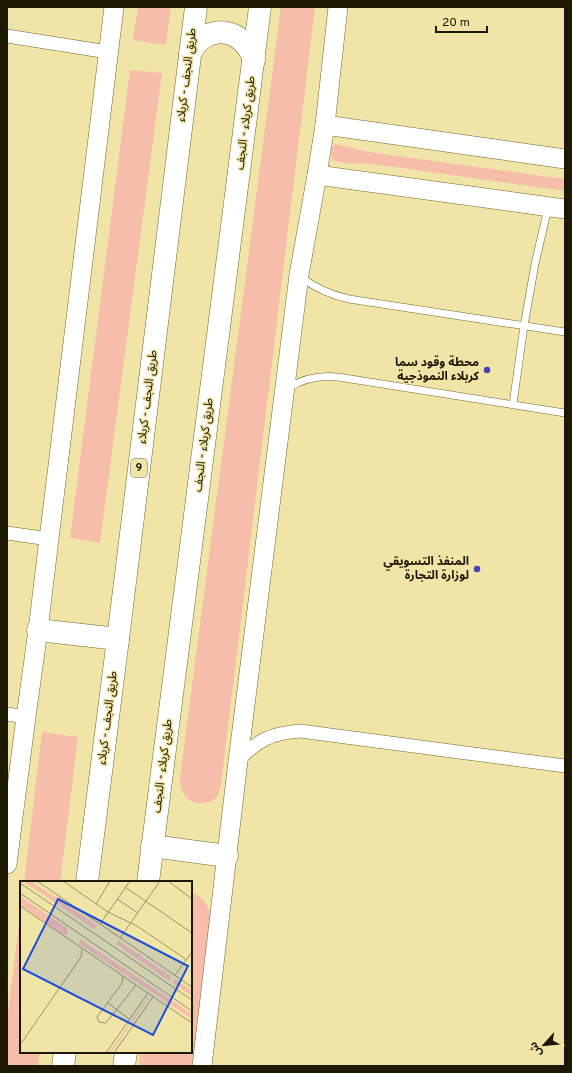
<svg xmlns="http://www.w3.org/2000/svg" width="572" height="1073" font-family="Overpass,'Noto Sans Arabic',sans-serif">
	<style>
		.green { fill: #f6beaa }
		.lines { fill: none; stroke-linecap: round; stroke-linejoin: round }
		.lane-casing { stroke: #71672b; stroke-width: 8 }
		.street-casing { stroke: #71672b; stroke-width: 14 }
		.secondary-casing { stroke: #71672b; stroke-width: 20 }
		.highway-casing { stroke: #71672b; stroke-width: 23 }
		.lane { stroke: #fff; stroke-width: 7 }
		.street { stroke: #fff; stroke-width: 13 }
		.secondary { stroke: #fff; stroke-width: 19 }
		.highway { stroke: #fff; stroke-width: 22 }
		.poi-dot { fill: #4941b7; stroke: #f0e5a7; stroke-width: 1.5 }
		.labels { text-anchor: middle; dominant-baseline: central; stroke-width: 3; stroke-linejoin: round; paint-order: stroke }
		.shield { fill: #f0e5a7; stroke: #5c5634; stroke-width: 1 }
		.shield-label { font-size: 11px; font-weight: bold; fill: #1d1802 }
		.street-label { font-size: 12px; fill: #1d1802; stroke: #f0e5a7 }
		.poi-label { font-size: 12px; font-weight: bold; fill: #1d1802; stroke: #f0e5a7; text-anchor: end }
		.inset-road { fill: none; stroke: #9c9365; stroke-width: 1 }
		.view { fill: #1d4ed8; fill-opacity: 0.15; stroke: #1d4ed8; stroke-width: 2 }
		.inset-edge { fill: none; stroke: #1d1802; stroke-width: 2 }
	</style>
	<rect width="100%" height="100%" fill="#f0e5a7"/>
	<!-- green -->
	<g class="green">
		<polygon points="138,7 171,7 166,45 133,40"/>
		<path d="M281,7H315L221,785C220,788 219,792 218,795C212,805 195,806 187,798C181,792 180,784 180,777Z"/>
		<polygon points="130,70 162,73 100,543 70,538"/>
		<path d="M335,144L369,152L565,179V191L395,167C387,166 379,165 370,164C357,163 345,165 333,160C330,153 330,149 335,144Z"/>
		<polygon points="42,732 78,737 60,882 24,882"/>
		<path d="M191,893C202,894 208,906 211,915L194,1066H139L140,1052H191Z"/>
		<polygon points="21,906 21,1052 40,1052 38,1066 7,1066 7,1021"/>
	</g>
	<g class="lines">
		<defs>
			<g id="lane">
				<path d="M301,277C315,288 331,295 349,299L565,332"/>
				<path d="M288,388C304,378 320,375 338,377L565,413"/>
				<polyline points="513,404 524,326 535,264 548,208"/>
			</g>
			<g id="street">
				<polyline points="7,36 108,52"/>
				<polyline points="7,533 49,539"/>
				<polyline points="7,714 26,717"/>
				<path d="M238,761C257,740 272,733 300,731L565,766"/>
			</g>
			<g id="secondary">
				<polyline points="325,125 565,159"/>
				<polyline points="317,175 565,209"/>
				<polyline points="7,864 26,717 38,630 49,539 114,7"/>
				<polyline points="202,1066 238,761 299,275 317,175 325,125 338,7"/>
			</g>
			<g id="highway">
				<path d="M190,53C207,22 243,27 254,60"/>
				<polyline points="38,630 118,639"/>
				<polyline points="152,846 227,856"/>
				<polyline points="87,882 118,639 196,7"/>
				<polyline points="148,882 260,7"/>
				<polyline points="63,1066 65,1052"/>
				<polyline points="124,1066 126,1052"/>
			</g>
		</defs>
		<!-- lane casing -->
		<use href="#lane" class="lane-casing"/>
		<!-- street casing -->
		<use href="#street" class="street-casing"/>
		<!-- secondary casing -->
		<use href="#secondary" class="secondary-casing"/>
		<!-- highway casing -->
		<use href="#highway" class="highway-casing"/>
		<!-- lane -->
		<use href="#lane" class="lane"/>
		<!-- street -->
		<use href="#street" class="street"/>
		<!-- secondary -->
		<use href="#secondary" class="secondary"/>
		<!-- highway -->
		<use href="#highway" class="highway"/>
	</g>
	<!-- markers -->
	<g class="poi-dot">
		<circle cx="487" cy="370" r="4"/>
		<circle cx="477" cy="569" r="4"/>
	</g>
	<g class="labels">
		<!-- shield labels -->
		<rect class="shield" x="131" y="459" width="16" height="18" rx="3"/>
		<g class="shield-label">
			<text x="139" y="468">9</text>
		</g>
		<!-- street labels -->
		<g class="street-label">
			<text transform="translate(187 75) rotate(-83)">طريق النجف - كربلاء</text>
			<text transform="translate(246 123) rotate(-83)">طريق كربلاء - النجف</text>
			<text transform="translate(148 397) rotate(-83)">طريق النجف - كربلاء</text>
			<text transform="translate(204 445) rotate(-83)">طريق كربلاء - النجف</text>
			<text transform="translate(108 718) rotate(-83)">طريق النجف - كربلاء</text>
			<text transform="translate(163 766) rotate(-83)">طريق كربلاء - النجف</text>
		</g>
		<!-- poi labels -->
		<g class="poi-label">
			<text x="479" y="363">محطة وقود سما<tspan x="479" dy="14">كربلاء النموذجية</tspan></text>
			<text x="469" y="562">المنفذ التسويقي<tspan x="469" dy="14">لوزارة التجارة</tspan></text>
		</g>
	</g>
	<!-- overview -->
	<g transform="translate(20 881)">
		<rect width="172" height="172" fill="#f0e5a7"/>
		<path d="M3,0H11L77,44L74,48ZM0,15L47,47L48,53L44,54L0,24ZM60,58L172,133V138L59,63ZM99,60L152,96L149,100L96,63ZM155,98L172,110V115L153,102ZM130,115L91,172H89L128,116Z" fill="#f6beaa"/>
		<path class="inset-road" d="M17,0L172,106M43,0L88,31L117,45L167,79M148,0L172,18M0,2L172,119M105,6L172,52M0,12L172,130M97,18L118,32M76,23L90,0M0,25L172,142M80,43L110,0M100,57L140,0M155,94L172,71M103,95L102,102L77,136L79,141L86,142L116,104M88,122L109,138M0,164L61,76L62,67M86,172L128,112M94,172L133,116"/>
		<path class="view" d="M38,18L168,85L133,154L3,88Z"/>
		<rect width="172" height="172" class="inset-edge"/>
	</g>
	<!-- border -->
	<rect width="572" height="1073" fill="none" stroke="#1d1802" stroke-width="16"/>
	<!-- north arrow -->
	<g transform="translate(544 1045) rotate(243)" stroke="#f0e5a7" stroke-width="3" paint-order="stroke">
	<path d="M0-3L7 15L0 10L-7 15Z" fill="#1d1802"/>
	<text y="-6" font-size="11" font-weight="bold" text-anchor="middle" fill="#1d1802">ش</text>
	</g>
	<!-- scale -->
	<path d="M436 26v6h51v-6" fill="none" stroke="#1d1802" stroke-width="2"/>
	<text x="442" y="26" font-size="12" fill="#1d1802" stroke="#f0e5a7" stroke-width="3" paint-order="stroke">20 m</text>
</svg>
